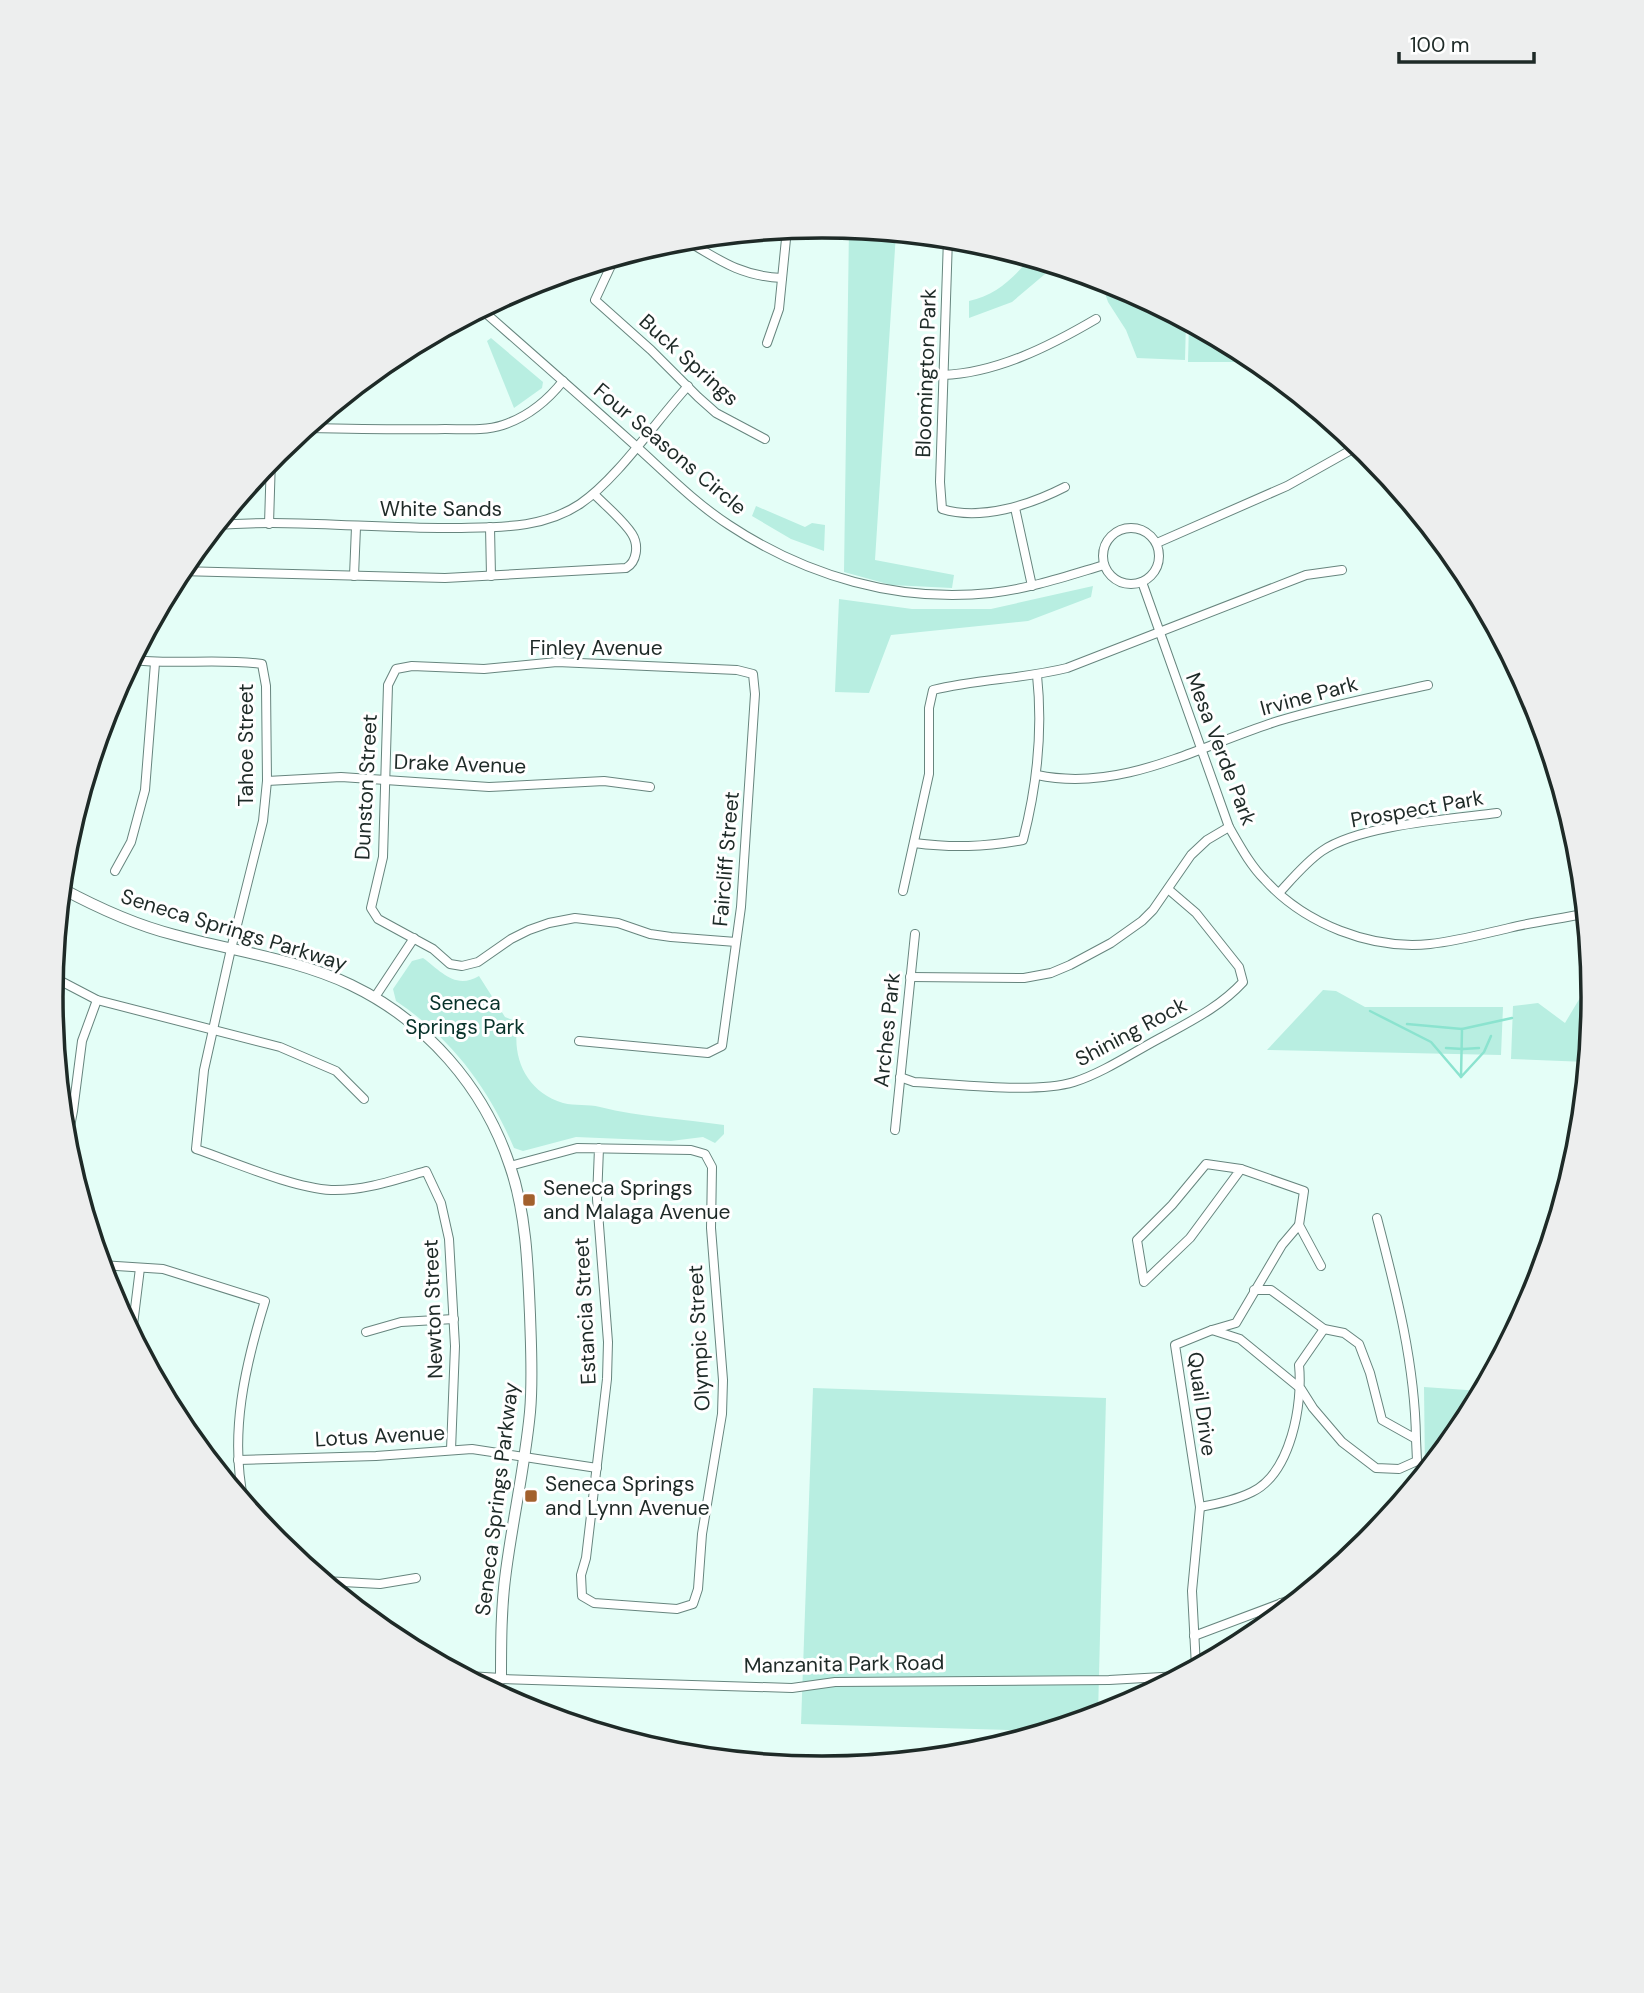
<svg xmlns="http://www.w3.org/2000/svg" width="1644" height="1993" font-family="'DM Sans',sans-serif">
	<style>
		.green { fill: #b8eee1 }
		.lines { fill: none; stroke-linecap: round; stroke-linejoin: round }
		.stream { stroke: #8be3cf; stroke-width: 2.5 }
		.minor-casing { stroke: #67857e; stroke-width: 10 }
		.tertiary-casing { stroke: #67857e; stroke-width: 12 }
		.minor { stroke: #fff; stroke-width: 8 }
		.tertiary { stroke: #fff; stroke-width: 10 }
		.poi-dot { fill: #a3612d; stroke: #fff; stroke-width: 2.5 }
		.labels { text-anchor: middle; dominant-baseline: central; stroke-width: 6; stroke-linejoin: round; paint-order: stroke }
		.street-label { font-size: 21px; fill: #1e2a27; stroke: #fff }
		.park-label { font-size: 21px; fill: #07322a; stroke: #fff }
		.poi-label { font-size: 21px; fill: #1e2a27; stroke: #fff; text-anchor: start }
		.rim { fill: none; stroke: #1e2a27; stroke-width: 3.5 }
	</style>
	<rect width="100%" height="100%" fill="#e4fef7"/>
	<!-- green -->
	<g class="green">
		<polygon points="849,228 896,233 875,560 954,575 952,588 891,585 844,572"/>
		<path d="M1030,258L1058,266L1051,269L1012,302L969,318V301C996,295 1013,279 1030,258Z"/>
		<polygon points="1100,279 1118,284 1186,321 1185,360 1137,358 1126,330 1108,302"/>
		<polygon points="1189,323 1215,336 1235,362 1188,362"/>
		<polygon points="491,338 543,382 542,388 514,408 487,341"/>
		<polygon points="756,506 805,527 812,523 825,525 824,551 791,539 752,516"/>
		<polygon points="1093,586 1091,597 1028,621 891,635 869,693 835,692 839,599 912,609 991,609"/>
		<path d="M423,958C441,971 455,990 479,976L505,1017L518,1022C511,1057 526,1092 563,1103C575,1106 588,1104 600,1107C640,1117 683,1119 724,1125V1134L715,1143L703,1137L671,1141L576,1137L523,1151L514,1148C488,1087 451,1038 396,1001L393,989L412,961Z"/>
		<polygon points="1587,986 1593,990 1593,996 1587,1062 1511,1059 1513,1006 1538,1003 1565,1023"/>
		<polygon points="1323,990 1336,991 1365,1007 1503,1007 1501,1055 1267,1050"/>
		<polygon points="1424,1387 1481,1391 1463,1425 1425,1472"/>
		<polygon points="813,1388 1106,1398 1098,1715 1044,1731 801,1724"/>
	</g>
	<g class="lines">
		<!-- stream -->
		<g class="stream">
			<polyline points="1370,1011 1431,1042 1461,1077"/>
			<polyline points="1407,1024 1462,1029"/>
			<polyline points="1491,1036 1484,1052 1461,1077 1462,1029 1512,1018"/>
			<polyline points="1446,1048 1463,1049"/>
			<polyline points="1463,1049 1479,1048"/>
		</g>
		<defs>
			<g id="minor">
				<path d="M948,238L940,482L942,509C981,521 1030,505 1065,487"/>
				<path d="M684,239C719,260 740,276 782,278"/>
				<polyline points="615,257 595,300 651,350 698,397 716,413 765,439"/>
				<path d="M481,309C530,352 579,395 628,439C661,468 692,501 729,525C806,576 898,603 991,593C1029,589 1067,576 1104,565"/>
				<polyline points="767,343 779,309 787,229"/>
				<path d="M943,375C997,373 1050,346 1096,319"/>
				<path d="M305,428C352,429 398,430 445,429C464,429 485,431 503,425C527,417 548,400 563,381"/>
				<polyline points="1015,508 1032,586"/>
				<polyline points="269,524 271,458"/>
				<path d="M216,525C295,519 376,529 456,528C499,527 542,529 580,504C617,479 656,421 688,386"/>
				<polyline points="490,527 491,576"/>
				<circle cx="1131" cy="556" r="28"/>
				<polyline points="1157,543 1287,486 1360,445"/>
				<path d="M179,571L445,578L626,568C637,562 639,545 632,534C624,521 605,505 594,494"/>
				<polyline points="354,576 356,527"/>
				<path d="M1142,582L1229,827C1240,846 1250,865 1265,880C1305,924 1371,950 1430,944C1457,941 1483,934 1509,928C1533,922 1558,919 1583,914L1584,900"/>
				<polyline points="1500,648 1503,643"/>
				<path d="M132,660C175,665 219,658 262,664L266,686L267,781L263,821L231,949L204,1070L196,1149C234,1162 293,1188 331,1190C363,1191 395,1180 426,1171L441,1203L449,1239L455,1346L451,1450"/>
				<path d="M1037,775C1121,793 1199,746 1278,721C1327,706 1377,696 1428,685"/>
				<polyline points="267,781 341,777 489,787 604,781 650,787"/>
				<path d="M914,843C953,848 984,847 1023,840C1037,786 1043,731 1037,675"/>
				<polyline points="115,871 131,842 145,790 155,663"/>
				<path d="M903,891L929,774V708L933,690C977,679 1023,679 1067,668L1306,575L1342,570"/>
				<path d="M1279,893C1292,879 1306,862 1322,851C1360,825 1450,819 1497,813"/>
				<polyline points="53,977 97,1000 280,1047 336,1071 364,1099"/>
				<polyline points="910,977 1024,978 1051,973 1070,965 1111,943 1142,921 1153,910 1191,855 1207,840 1229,827"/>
				<polyline points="375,997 414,938"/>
				<polyline points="579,1041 708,1053 722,1046 741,907 755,694 753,674 737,670 557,662 484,669 412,666 396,669 388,685 383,857 371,908 378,919 433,949 450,964 462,966 478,962 511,939 529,930 549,923 575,918 618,923 650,934 671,937 736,942"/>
				<path d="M900,1077L914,1082C958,1084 1034,1094 1074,1082C1105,1072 1135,1051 1164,1036C1193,1020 1221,1006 1243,982L1239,967L1196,913L1168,889"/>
				<polyline points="895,1130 915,934"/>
				<polyline points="66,1147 73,1111 82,1041 97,1000"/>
				<polygon points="1206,1164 1241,1169 1190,1238 1144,1282 1137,1240 1172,1205"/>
				<polyline points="510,1166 577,1148 691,1150 705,1154 712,1167 711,1228 723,1380 722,1414 702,1534 698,1589 693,1604 677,1609 594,1603 582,1596 581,1575 586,1558 607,1379 608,1342 597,1199 599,1148"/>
				<polyline points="1241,1169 1304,1191 1299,1225 1321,1266"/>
				<path d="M1377,1218C1396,1291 1415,1363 1416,1439"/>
				<path d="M101,1265L163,1269L265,1301C245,1366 229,1434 244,1502"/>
				<polyline points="1212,1330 1240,1339 1301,1389 1313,1408 1342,1442 1376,1468 1399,1469 1417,1461 1416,1439 1382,1420 1370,1373 1359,1344 1344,1333 1324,1329 1271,1290 1254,1290"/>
				<polyline points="366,1332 401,1322 454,1319"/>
				<polyline points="132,1333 140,1268"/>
				<polyline points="238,1460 376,1456 472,1449 597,1468"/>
				<path d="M1200,1507C1217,1504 1236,1500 1252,1492C1291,1473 1303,1404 1299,1365L1324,1329"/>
				<polyline points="324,1581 380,1584 416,1578"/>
				<polyline points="1274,1618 1281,1603"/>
				<polyline points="1194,1636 1303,1595"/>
				<polyline points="1196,1667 1192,1591 1200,1507 1175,1345 1212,1330 1236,1323 1282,1245 1299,1225"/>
				<polyline points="501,1679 792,1688 835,1682 1109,1680 1180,1676"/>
			</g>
			<path id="tertiary" d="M61,888C98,908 135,925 175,935C233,951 297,959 351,985C426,1021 484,1087 510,1166C526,1212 528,1266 530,1315C531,1347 533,1380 530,1412C525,1465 513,1518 506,1571C501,1607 501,1643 501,1679L468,1677"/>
		</defs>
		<!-- minor casing -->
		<use href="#minor" class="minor-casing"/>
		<!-- tertiary casing -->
		<use href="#tertiary" class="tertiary-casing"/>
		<!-- minor -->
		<use href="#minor" class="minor"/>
		<!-- tertiary -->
		<use href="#tertiary" class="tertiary"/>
	</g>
	<!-- markers -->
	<g class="poi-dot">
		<rect x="522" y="1193" width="14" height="14" rx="3.5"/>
		<rect x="524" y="1489" width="14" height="14" rx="3.5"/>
	</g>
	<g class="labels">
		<!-- street labels -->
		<g class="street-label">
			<text transform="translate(689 360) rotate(42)">Buck Springs</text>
			<text transform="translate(926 373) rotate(-88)">Bloomington Park</text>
			<text transform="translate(670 449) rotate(40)">Four Seasons Circle</text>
			<text x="441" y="509">White Sands</text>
			<text x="596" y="648">Finley Avenue</text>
			<text transform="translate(1309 696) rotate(-15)">Irvine Park</text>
			<text transform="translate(246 745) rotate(-90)">Tahoe Street</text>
			<text transform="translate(1221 749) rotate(69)">Mesa Verde Park</text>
			<text transform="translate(460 764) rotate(2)">Drake Avenue</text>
			<text transform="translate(366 787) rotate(-87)">Dunston Street</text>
			<text transform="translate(1417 809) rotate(-10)">Prospect Park</text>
			<text transform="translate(726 859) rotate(-85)">Faircliff Street</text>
			<text transform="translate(234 930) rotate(17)">Seneca Springs Parkway</text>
			<text transform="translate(887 1030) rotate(-84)">Arches Park</text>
			<text transform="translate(1131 1032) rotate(-28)">Shining Rock</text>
			<text transform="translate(433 1309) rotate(-92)">Newton Street</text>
			<text transform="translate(585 1311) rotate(-93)">Estancia Street</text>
			<text transform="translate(699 1338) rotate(-93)">Olympic Street</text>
			<text transform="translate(1202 1404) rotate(82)">Quail Drive</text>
			<text transform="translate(380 1436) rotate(-3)">Lotus Avenue</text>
			<text transform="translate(497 1499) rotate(-83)">Seneca Springs Parkway</text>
			<text transform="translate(844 1664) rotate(-1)">Manzanita Park Road</text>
		</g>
		<!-- park labels -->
		<g class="park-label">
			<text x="465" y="1003">Seneca<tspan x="465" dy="24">Springs Park</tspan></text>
		</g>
		<!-- poi labels -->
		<g class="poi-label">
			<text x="543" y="1188">Seneca Springs<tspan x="543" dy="24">and Malaga Avenue</tspan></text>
			<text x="545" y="1484">Seneca Springs<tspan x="545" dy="24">and Lynn Avenue</tspan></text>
		</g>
	</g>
	<!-- crop -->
	<path d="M0 0H1644V1993H0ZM63 997a759 759 0 1 1 1518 0a759 759 0 1 1-1518 0Z" fill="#edeeee" fill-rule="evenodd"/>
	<path class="rim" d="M63 997a759 759 0 1 1 1518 0a759 759 0 1 1-1518 0Z"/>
	<!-- scale -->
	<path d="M1399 52v10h135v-10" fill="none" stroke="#1e2a27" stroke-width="3.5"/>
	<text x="1410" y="52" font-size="21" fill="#1e2a27" stroke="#ffffff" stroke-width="5" paint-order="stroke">100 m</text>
</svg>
